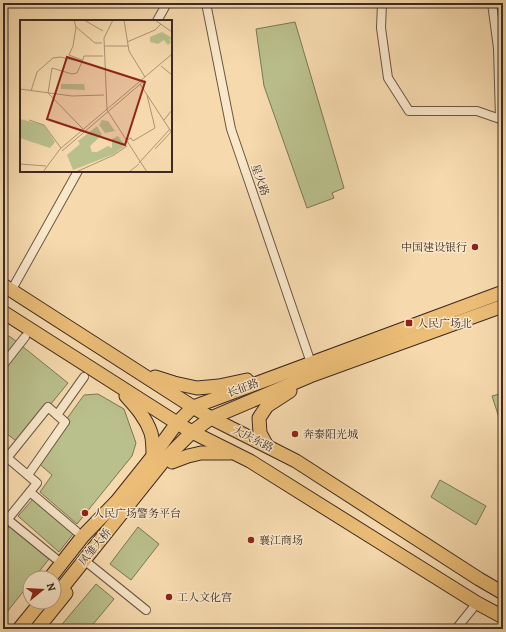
<svg xmlns="http://www.w3.org/2000/svg" width="506" height="632" font-family="Alegreya,'Noto Serif SC',serif">
	<style>
		.green { fill: #bac08c; stroke: #7c7656 }
		.lines { fill: none; stroke-linecap: round; stroke-linejoin: round }
		.street-casing { stroke: #6b5744; stroke-width: 10 }
		.primary-casing { stroke: #3d2b21; stroke-width: 15 }
		.street { stroke: #f9e7ca; stroke-width: 8 }
		.primary { stroke: #ebbd77; stroke-width: 13 }
		.poi-dot { fill: #8f2418; stroke: #f9e7ca; stroke-width: 1.5 }
		.labels { text-anchor: middle; dominant-baseline: central; stroke-width: 3; stroke-linejoin: round; paint-order: stroke }
		.street-label { font-size: 11px; fill: #3d2b21; stroke: #f9e7ca }
		.poi-label { font-size: 11px; fill: #3d2b21; stroke: #f9e7ca; text-anchor: start }
		.inset-road { fill: none; stroke: #ac9476; stroke-width: 1 }
		.view { fill: #8f2418; fill-opacity: 0.15; stroke: #8f2418; stroke-width: 2 }
		.inset-edge { fill: none; stroke: #3d2b21; stroke-width: 2 }
	</style>
	<rect width="100%" height="100%" fill="#f6daae"/>
	<filter id="stains"><feTurbulence type="fractalNoise" baseFrequency=".005" numOctaves="4"/><feColorMatrix values="0 0 0 0 .2 0 0 0 0 .09 0 0 0 0 .02 0 0 0 .5 -.17"/></filter>
	<radialGradient id="worn" r=".72"><stop offset=".6" stop-color="#630" stop-opacity="0"/><stop offset="1" stop-color="#630" stop-opacity=".3"/></radialGradient>
	<!-- green -->
	<g class="green">
		<polygon points="295,22 344,188 332,193 334,198 307,208 264,86 256,29"/>
		<polygon points="3,333 12,338 68,383 19,443 3,431"/>
		<polygon points="503,393 503,430 492,396"/>
		<polygon points="98,394 124,409 136,443 132,456 77,524 40,492 52,475 36,461 84,395"/>
		<polygon points="440,480 486,506 476,525 431,497"/>
		<polygon points="33,499 73,534 59,552 18,516"/>
		<polygon points="10,526 49,559 34,578 30,578 30,583 3,617 3,534"/>
		<polygon points="138,527 159,544 131,580 110,564"/>
		<polygon points="96,584 114,599 89,629 58,629"/>
	</g>
	<g class="lines">
		<defs>
			<g id="street">
				<polyline points="206,3 231,129 310,360"/>
				<polyline points="382,3 381,28 388,78 409,111 477,111 500,119"/>
				<polyline points="492,3 498,48 500,119 503,120"/>
				<polyline points="157,21 167,3"/>
				<polyline points="11,291 78,171"/>
				<polyline points="3,365 25,337"/>
				<polyline points="57,415 84,377"/>
				<polyline points="7,458 48,407 65,422 28,475"/>
				<polyline points="30,492 76,531"/>
				<polyline points="7,519 55,558"/>
				<polyline points="3,525 37,483 4,455"/>
				<polyline points="89,564 146,610"/>
				<polyline points="456,629 477,603"/>
			</g>
			<g id="primary">
				<polyline points="3,285 193,407 211,418 296,461 479,579 503,593"/>
				<polyline points="3,312 177,423 192,432 250,461 477,603 503,617"/>
				<polyline points="155,377 174,383 197,388 219,386 247,380"/>
				<path d="M126,396C136,407 146,418 151,433C153,440 153,449 153,456"/>
				<polyline points="267,446 260,433 259,418 267,406 290,391"/>
				<polyline points="172,462 188,456 201,453 230,453"/>
				<polyline points="50,578 83,536 117,501 153,456 177,423 193,407 503,292"/>
				<polyline points="54,598 165,459 192,432 211,418 310,376 503,306"/>
				<polyline points="19,629 41,602"/>
				<polyline points="37,629 66,593"/>
			</g>
		</defs>
		<!-- street casing -->
		<use href="#street" class="street-casing"/>
		<!-- primary casing -->
		<use href="#primary" class="primary-casing"/>
		<!-- street -->
		<use href="#street" class="street"/>
		<!-- primary -->
		<use href="#primary" class="primary"/>
	</g>
	<!-- markers -->
	<g class="poi-dot">
		<circle cx="475" cy="247" r="4"/>
		<rect x="405" y="319" width="8" height="8" rx="2"/>
		<circle cx="295" cy="434" r="4"/>
		<circle cx="85" cy="513" r="4"/>
		<circle cx="251" cy="540" r="4"/>
		<circle cx="169" cy="597" r="4"/>
	</g>
	<g class="labels">
		<!-- street labels -->
		<g class="street-label">
			<text transform="translate(260 180) rotate(71)">星火路</text>
			<text transform="translate(243 388) rotate(-20)">长征路</text>
			<text transform="translate(253 439) rotate(27)">大庆东路</text>
			<text transform="translate(95 547) rotate(-51)">凤雏大桥</text>
		</g>
		<!-- poi labels -->
		<g class="poi-label">
			<text x="467" y="247" text-anchor="end">中国建设银行</text>
			<text x="417" y="323">人民广场北</text>
			<text x="303" y="434">奔泰阳光城</text>
			<text x="93" y="513">人民广场警务平台</text>
			<text x="259" y="540">襄江商场</text>
			<text x="177" y="597">工人文化宫</text>
		</g>
	</g>
	<!-- overview -->
	<g transform="translate(20 20)">
		<rect width="152" height="152" fill="#f6daae"/>
		<path d="M142,12L152,18L151,20L148,18L151,22L148,25L144,20L138,24L130,22V17ZM41,64H64L65,70L41,69ZM0,99L24,105L35,122L30,128L0,118ZM82,100L88,101L95,111L85,113L79,105ZM77,106L82,115L70,126L72,132H77L88,126L92,128V119L98,116L105,126L94,134L53,150L47,135L60,124L58,121Z" fill="#bac08c"/>
		<path class="inset-road" d="M54,0L56,7L53,26L49,35L62,40M64,0L83,11M93,0L84,18L87,90L127,152M104,0L109,31L125,57M135,0L152,12M56,7L75,23H82M107,22L135,10L141,4M85,26H108M62,42L57,53L52,54L32,48L28,73L63,109M141,46L152,55M120,64L152,113M0,69L52,76L84,75M11,71L17,52L33,38L40,37L62,42L64,36H83M9,100L24,105L41,128M144,100L152,90M107,120L111,118L113,121L135,108L127,75M135,129L152,111M42,131L125,60M119,143L150,109M0,144L26,146M23,152L40,129L152,34M56,152L94,135L107,126M109,152L119,144"/>
		<path class="view" d="M47,37L125,62L105,125L27,99Z"/>
		<rect width="152" height="152" class="inset-edge"/>
	</g>
	<!-- margin -->
	<rect width="506" height="632" fill="none" stroke="#f6daae" stroke-width="16"/>
	<rect x="4" y="4" width="498" height="624" fill="none" stroke="#3d2b21" stroke-width="2"/>
	<rect x="8" y="8" width="490" height="616" fill="none" stroke="#3d2b21"/>
	<!-- north arrow -->
	<g transform="translate(42 590) rotate(72)"><circle r="19" fill="#f9e7ca" stroke="#ae9c86"/>
	<path d="M0-3L7 15L0 10L-7 15Z" fill="#8f2418"/>
	<text y="-6" font-size="11" font-weight="bold" text-anchor="middle" fill="#3d2b21">N</text>
	</g>
	<rect width="100%" height="100%" filter="url(#stains)"/>
	<rect width="100%" height="100%" fill="url(#worn)"/>
</svg>
